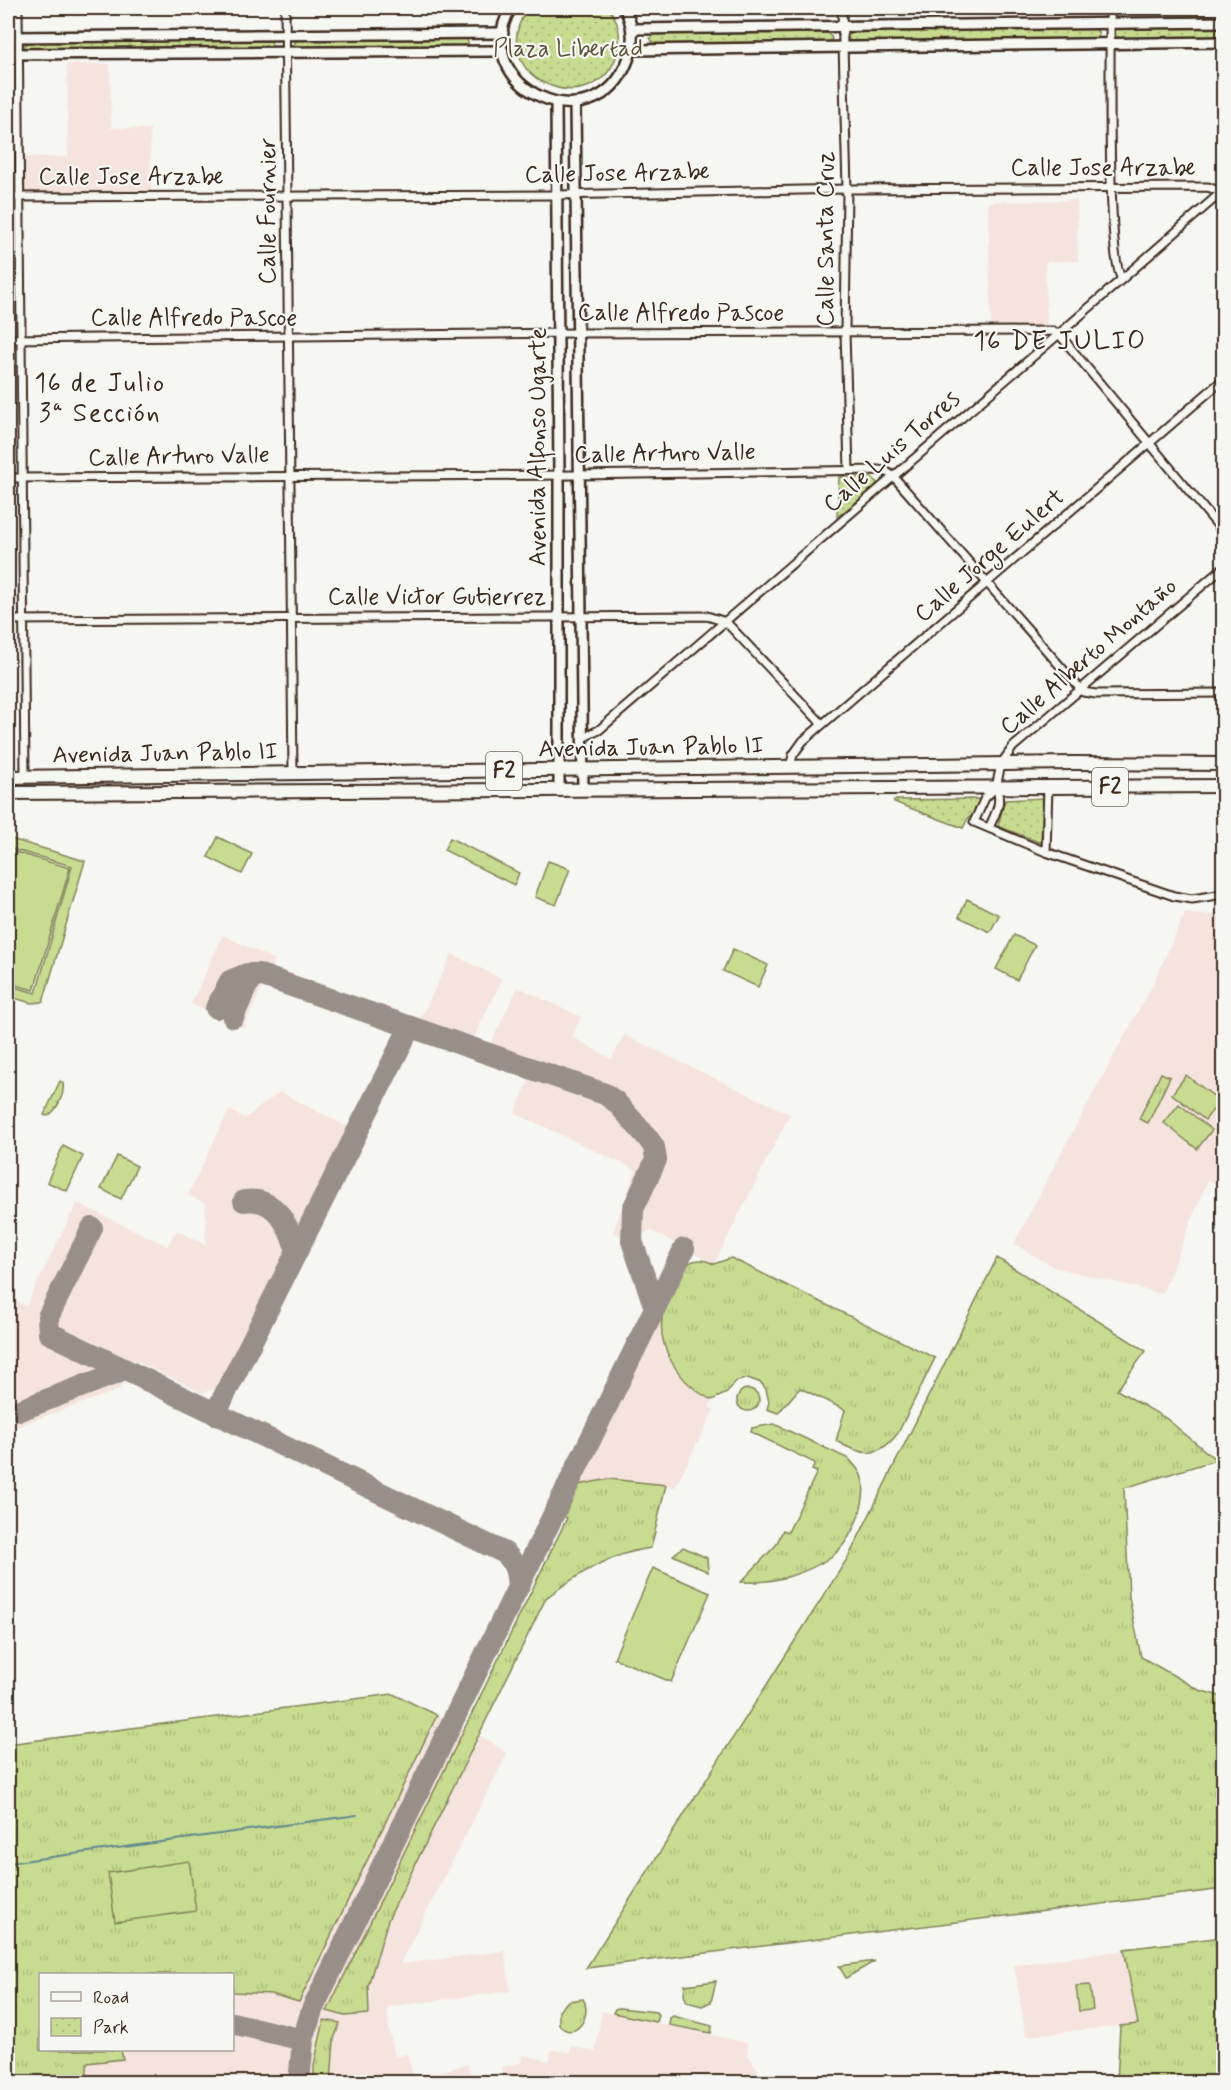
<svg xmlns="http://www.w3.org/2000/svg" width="1231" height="2090" font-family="Mynerve,sans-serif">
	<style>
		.built { fill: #f5e4de; fill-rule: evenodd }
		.grass { fill: url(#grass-tufts); stroke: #828358; stroke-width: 1.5 }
		.park { fill: url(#park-dots); stroke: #828358; stroke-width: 1.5 }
		.garden { fill: #c8dc91; stroke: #828358; stroke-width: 1.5 }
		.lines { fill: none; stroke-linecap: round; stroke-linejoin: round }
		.stream { stroke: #61898e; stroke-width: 2 }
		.taxiway { stroke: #989088; stroke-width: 22 }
		.street-casing { stroke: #3b2a1e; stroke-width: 11 }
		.secondary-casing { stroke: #3b2a1e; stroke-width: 14 }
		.highway-casing { stroke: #3b2a1e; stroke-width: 16 }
		.street { stroke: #f6f6f2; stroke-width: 7 }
		.secondary { stroke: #f6f6f2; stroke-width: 9 }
		.highway { stroke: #f6f6f2; stroke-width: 12 }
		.labels { text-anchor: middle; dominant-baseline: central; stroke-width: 4.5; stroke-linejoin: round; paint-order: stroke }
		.shield { fill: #f6f6f2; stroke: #73675e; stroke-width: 1.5 }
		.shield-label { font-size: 22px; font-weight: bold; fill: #3b2a1e }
		.park-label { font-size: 24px; fill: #5e563b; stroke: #f6f6f2 }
		.street-label { font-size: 24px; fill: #3b2a1e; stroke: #f6f6f2 }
		.neighbourhood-label { font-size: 26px; letter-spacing: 1.5px; fill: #3b2a1e; stroke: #f6f6f2 }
		.quarter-label { font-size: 27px; letter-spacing: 1.5px; fill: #3b2a1e; stroke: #f6f6f2 }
	</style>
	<defs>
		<pattern id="grass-tufts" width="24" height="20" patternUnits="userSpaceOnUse" patternTransform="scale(1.5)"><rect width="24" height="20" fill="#c8dc91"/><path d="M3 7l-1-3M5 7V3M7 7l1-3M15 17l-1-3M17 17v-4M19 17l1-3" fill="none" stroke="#adbd7d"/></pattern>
		<pattern id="park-dots" width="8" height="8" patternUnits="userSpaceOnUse" patternTransform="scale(1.5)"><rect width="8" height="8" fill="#c8dc91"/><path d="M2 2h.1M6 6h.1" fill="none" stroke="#adbd7d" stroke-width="1.8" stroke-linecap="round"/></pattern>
	</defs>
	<rect width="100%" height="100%" fill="#f6f6f2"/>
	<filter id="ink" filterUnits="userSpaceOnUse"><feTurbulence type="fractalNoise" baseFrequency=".0167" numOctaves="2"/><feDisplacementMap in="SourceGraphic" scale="12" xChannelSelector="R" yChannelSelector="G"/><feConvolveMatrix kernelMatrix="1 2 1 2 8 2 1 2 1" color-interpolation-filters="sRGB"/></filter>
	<g filter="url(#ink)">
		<!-- built -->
		<g class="built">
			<polygon points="67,64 110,64 111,128 150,129 151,191 25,192 25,157 68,157"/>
			<polygon points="1077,200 1078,261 1045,262 1047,327 991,328 988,202"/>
			<polygon points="1185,913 1204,915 1219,914 1224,924 1223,1187 1208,1180 1162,1294 1054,1267 1014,1244 1061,1153 1154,982"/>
			<polygon points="223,935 275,960 243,1028 191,1004"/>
			<polygon points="452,954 502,979 472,1042 418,1024"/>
			<polygon points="518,987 581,1017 572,1037 612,1059 624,1035 790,1114 714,1264 650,1230 632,1241 613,1232 636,1170 515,1113 531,1076 594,1097 600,1086 489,1047"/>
			<polygon points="280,1092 350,1128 217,1388 203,1393 134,1360 119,1390 9,1429 8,1432 8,1297 26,1306 77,1203 168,1246 176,1230 206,1245 206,1204 188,1195 229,1110 245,1118"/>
			<polygon points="664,1309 663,1326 696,1391 712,1400 709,1407 714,1410 675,1487 609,1479 578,1485"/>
			<path d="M393,1694L490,1741L507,1754L400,1964L505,1951L510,1991L387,2007L388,2024L395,2057L407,2054L414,2079H416L417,2082H8V1744ZM40,1974H232V2050H40Z"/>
			<polygon points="1223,1937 1223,2082 1117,2082 1120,2026 1026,2036 1014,1965"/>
			<polygon points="602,2011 748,2043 747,2053 765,2082 498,2082 506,2080 502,2067 521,2063 523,2055 549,2061 552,2049 569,2053 572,2046 595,2052"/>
			<polygon points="468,2064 472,2082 431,2082 429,2075"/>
		</g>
		<!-- grass -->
		<g class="grass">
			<polygon points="1161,1073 1170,1077 1148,1123 1139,1119"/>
			<path d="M60,1081L63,1083C65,1093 57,1112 47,1116L44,1115Z"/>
			<path d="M731,1258L935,1358L898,1433C878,1459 862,1456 836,1441L845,1410L800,1388L778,1413L767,1409L769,1402L766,1389L761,1383L748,1378L735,1382L727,1393L712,1400C680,1384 653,1346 664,1308C666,1301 671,1294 674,1287C684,1268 689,1252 714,1264Z"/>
			<polygon points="997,1258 1146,1351 1117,1390 1167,1419 1216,1460 1124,1488 1129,1597 1141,1657 1199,1690 1223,1697 1223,1889 586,1968 849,1556"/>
			<circle cx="748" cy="1400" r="11"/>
			<path d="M774,1424L849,1459C854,1465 860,1470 862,1478C869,1501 851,1542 832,1556C807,1574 772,1584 741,1582L776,1545L783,1530L788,1532L817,1472L812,1470L815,1463L751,1432L752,1428Z"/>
			<path d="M609,1479L666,1485L651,1548C611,1553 578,1574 546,1598L388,1920L368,1986L369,2014L345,2016L327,2011L567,1518L563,1516L578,1485Z"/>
			<polygon points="683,1547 707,1558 708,1572 673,1555"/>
			<polygon points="393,1694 437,1715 299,2002 271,1994 233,1992 232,1974 40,1974 40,2050 121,2050 123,2059 87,2063 87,2082 8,2082 8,1744"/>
			<polygon points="1223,1937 1223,2082 1117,2082 1120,2026 1138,2024 1124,1949"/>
			<polygon points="875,1961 846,1978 839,1966"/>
			<polygon points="716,1981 711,2002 702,2006 687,2002 684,1995 685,1985"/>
			<path d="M583,1999C593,2015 575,2043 559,2025V2011L568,2001Z"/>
			<polygon points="324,2020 340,2023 334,2039 331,2082 314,2082 314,2065"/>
		</g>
		<!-- park -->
		<g class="park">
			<path d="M528,8H608C618,19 622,37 618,51C597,128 480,77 528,8Z"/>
			<polygon points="1223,24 1223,38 1120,39 1116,36 1115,31 1117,27"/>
			<polygon points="1093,27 1098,32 1099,35 1094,40 851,43 848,36 850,33 854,30"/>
			<polygon points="828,33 832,38 831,42 827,43 654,44 650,38 655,34"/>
			<polygon points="467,39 469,46 466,49 295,49 294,44 297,40"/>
			<polygon points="29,41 271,41 273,49 26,51 24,46"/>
			<polygon points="839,477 872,477 877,483 875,487 837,517"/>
			<polygon points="1043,798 1041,843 998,826 1005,800"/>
			<polygon points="978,799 980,801 975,815 968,818 963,828 894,802 894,800"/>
		</g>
		<!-- garden -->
		<g class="garden">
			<polygon points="218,837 252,854 242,874 208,857"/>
			<polygon points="8,838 85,861 43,1002 31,1003 8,996 8,985 36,993 72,866 8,848"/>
			<polygon points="450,838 519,873 514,885 444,850"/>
			<polygon points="8,850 70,868 34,990 8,983"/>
			<polygon points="548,861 570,869 556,905 535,897"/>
			<polygon points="967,899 999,915 990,932 959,917"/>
			<polygon points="1014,935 1035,945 1017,980 996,969"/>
			<polygon points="733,949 768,965 758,987 723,971"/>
			<polygon points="1186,1075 1220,1101 1205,1120 1172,1094"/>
			<polygon points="1179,1104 1212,1130 1197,1149 1164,1123"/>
			<polygon points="63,1146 83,1156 67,1191 47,1182"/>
			<polygon points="117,1156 137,1166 121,1199 101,1189"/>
			<polygon points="653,1568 710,1593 671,1682 614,1658"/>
			<polygon points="189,1861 196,1911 115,1922 108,1873"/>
			<polygon points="1090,1985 1093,2010 1079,2011 1076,1986"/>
			<polygon points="619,2008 656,2012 658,2015 656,2022 613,2013 615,2009"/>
			<polygon points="673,2016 712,2026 711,2033 669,2025 670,2018"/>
		</g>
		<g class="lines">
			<!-- stream -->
			<polyline class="stream" points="8,1863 357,1815"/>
			<!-- taxiway -->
			<g class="taxiway">
				<polyline points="216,1008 230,981 247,974 257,974 605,1094 616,1102 647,1137 654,1147 656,1160 633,1209 632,1241 655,1308"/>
				<polyline points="233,1017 247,985 257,974"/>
				<path d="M244,1201C276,1196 288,1225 297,1250"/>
				<path d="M92,1228L48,1317L49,1333L505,1553C515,1562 517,1573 518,1587L312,2010L303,2040L299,2082"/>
				<polyline points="20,1410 125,1370"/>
				<polyline points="215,1414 410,1027"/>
				<polyline points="518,1587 684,1249"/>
				<polyline points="232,2023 303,2040"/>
			</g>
			<defs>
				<g id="street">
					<polyline points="18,8 25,776"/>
					<polyline points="285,8 293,773"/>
					<polyline points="842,8 847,189 845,332 849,470"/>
					<path d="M1110,8C1111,47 1106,259 1122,279"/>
					<polyline points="8,197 556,195 847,189 1208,187 1216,190 1224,198"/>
					<polyline points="8,339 577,333 1053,331 1059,334 1224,533"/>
					<polyline points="8,478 579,475 879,470 887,472 894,477 1083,692 1096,694 1224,693"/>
					<polyline points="8,620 707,616 726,622 822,724"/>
					<polyline points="582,738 599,730 1059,334 1224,190"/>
					<polyline points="790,767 793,755 803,741 1224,379"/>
					<polyline points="995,788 985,798 974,822 1046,852 1174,896 1192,899 1224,894"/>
					<polyline points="996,788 1001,764 1013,747 1224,567"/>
					<path d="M989,828C995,814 1003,802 996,788"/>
					<polyline points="1046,852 1048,787"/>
				</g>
				<g id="secondary">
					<path d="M511,8C465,85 595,149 628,60C635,43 633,23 624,8"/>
					<polyline points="632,29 1224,22"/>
					<polyline points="8,37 503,33"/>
					<polyline points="631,50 1224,42"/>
					<polyline points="8,54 503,51"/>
					<polyline points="556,103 559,475 559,790"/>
					<polyline points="575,103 583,790"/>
				</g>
				<g id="highway">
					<polyline points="8,777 1074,763 1224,764"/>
					<polyline points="8,793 1224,786"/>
				</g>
			</defs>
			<!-- street casing -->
			<use href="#street" class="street-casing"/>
			<!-- secondary casing -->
			<use href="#secondary" class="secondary-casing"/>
			<!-- highway casing -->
			<use href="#highway" class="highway-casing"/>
			<!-- street -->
			<use href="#street" class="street"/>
			<!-- secondary -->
			<use href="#secondary" class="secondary"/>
			<!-- highway -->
			<use href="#highway" class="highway"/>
		</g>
	</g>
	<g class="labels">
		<!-- shield labels -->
		<g class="shield">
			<rect x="486" y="752" width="36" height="38" rx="4.5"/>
			<rect x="1092" y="768" width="36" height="38" rx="4.5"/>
		</g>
		<g class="shield-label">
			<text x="504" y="771">F2</text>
			<text x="1110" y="787">F2</text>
		</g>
		<!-- park labels -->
		<g class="park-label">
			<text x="568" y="49">Plaza Libertad</text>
		</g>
		<!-- street labels -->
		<g class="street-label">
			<text x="1103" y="168">Calle Jose Arzabe</text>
			<text transform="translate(617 174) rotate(-1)">Calle Jose Arzabe</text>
			<text x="131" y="177">Calle Jose Arzabe</text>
			<text transform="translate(268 211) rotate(-90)">Calle Fournier</text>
			<text transform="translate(826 239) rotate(-90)">Calle Santa Cruz</text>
			<text x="681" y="313">Calle Alfredo Pascoe</text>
			<text x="194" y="318">Calle Alfredo Pascoe</text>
			<text transform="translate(538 447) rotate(-90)">Avenida Alfonso Ugarte</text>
			<text transform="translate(892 452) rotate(-41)">Calle Luis Torres</text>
			<text transform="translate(665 454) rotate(-1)">Calle Arturo Valle</text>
			<text transform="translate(179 457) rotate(-1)">Calle Arturo Valle</text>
			<text transform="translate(990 556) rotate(-41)">Calle Jorge Eulert</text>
			<text x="437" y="597">Calle Victor Gutierrez</text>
			<text transform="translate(1089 657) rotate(-41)">Calle Alberto Montaño</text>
			<text transform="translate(651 748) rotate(-1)">Avenida Juan Pablo II</text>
			<text transform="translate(165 754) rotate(-1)">Avenida Juan Pablo II</text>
		</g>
		<!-- neighbourhood labels -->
		<g class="neighbourhood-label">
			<text x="100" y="384">16 de Julio<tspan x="100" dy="30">3ª Sección</tspan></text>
		</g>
		<!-- quarter labels -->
		<g class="quarter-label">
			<text x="1060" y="341">16 DE JULIO</text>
		</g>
	</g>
	<!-- margin -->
	<rect width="1231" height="2090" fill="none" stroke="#f6f6f2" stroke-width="30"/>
	<rect x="15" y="15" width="1201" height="2060" fill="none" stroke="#3b2a1e" stroke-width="2" filter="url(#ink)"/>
	<!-- legend -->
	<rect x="39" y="1973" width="195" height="78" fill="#f6f6f2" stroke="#aba49d" stroke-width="1.5"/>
	<rect x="51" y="1992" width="30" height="9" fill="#f6f6f2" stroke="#aba49d" stroke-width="1.5"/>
	<text x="93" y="2003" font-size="18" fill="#3b2a1e">Road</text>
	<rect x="51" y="2018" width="30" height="18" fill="url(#park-dots)" stroke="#aba49d" stroke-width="1.5"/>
	<text x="93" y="2033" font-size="18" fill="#3b2a1e">Park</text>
</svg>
